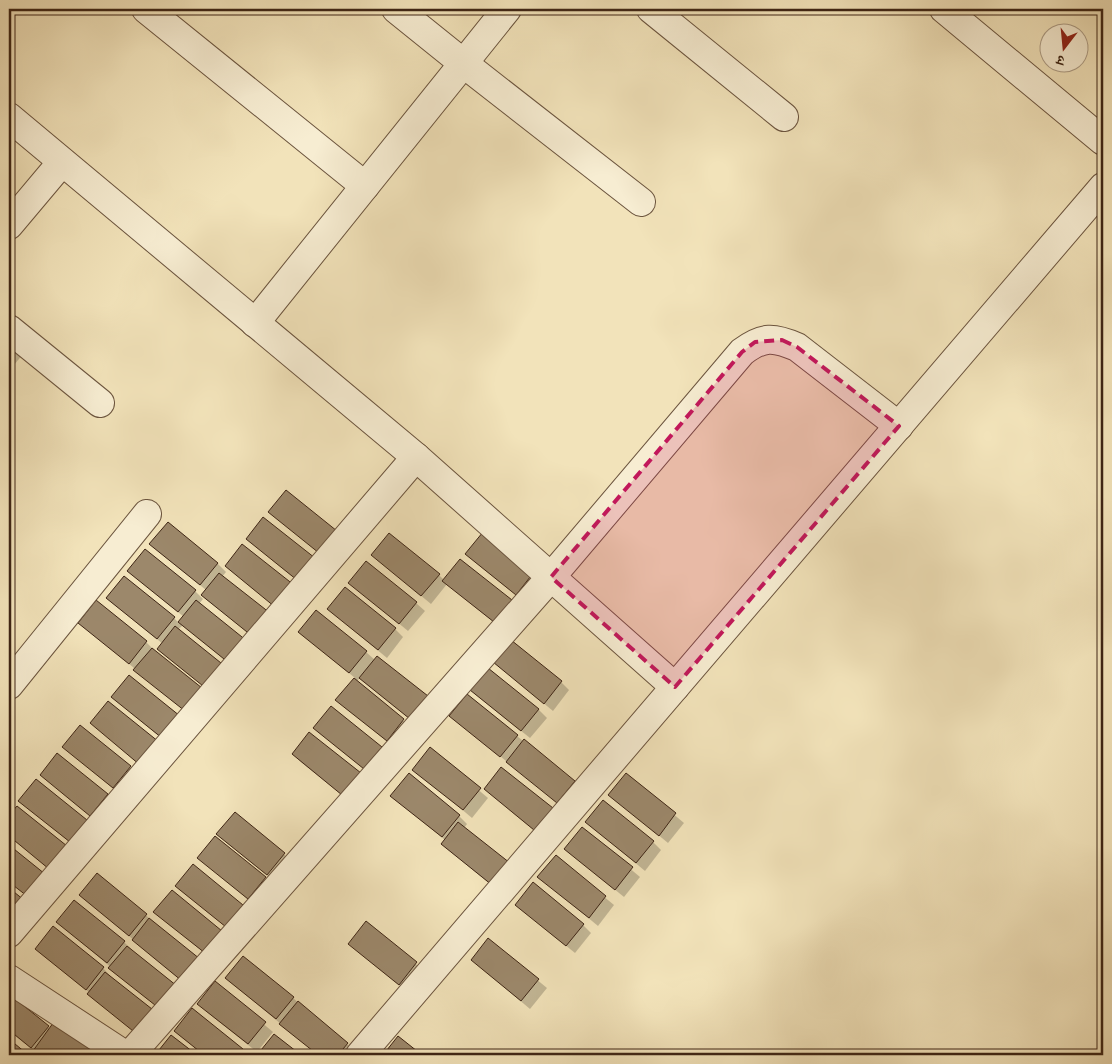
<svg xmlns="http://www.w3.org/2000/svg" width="1112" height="1064" font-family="Vollkorn,'Noto Serif Devanagari',serif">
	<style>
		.shadow { fill: #0003 }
		.building { fill: #9c886b; stroke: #3e2515 }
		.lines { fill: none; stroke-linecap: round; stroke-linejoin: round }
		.minor-casing { stroke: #6b543e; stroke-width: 30 }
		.minor { stroke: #f7edd2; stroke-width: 28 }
		.marked { fill: #c2185b; fill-opacity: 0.2; stroke: #c2185b; stroke-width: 4; stroke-dasharray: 10 6; stroke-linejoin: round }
	</style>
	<rect width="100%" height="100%" fill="#f2e3ba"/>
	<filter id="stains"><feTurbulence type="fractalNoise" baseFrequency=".004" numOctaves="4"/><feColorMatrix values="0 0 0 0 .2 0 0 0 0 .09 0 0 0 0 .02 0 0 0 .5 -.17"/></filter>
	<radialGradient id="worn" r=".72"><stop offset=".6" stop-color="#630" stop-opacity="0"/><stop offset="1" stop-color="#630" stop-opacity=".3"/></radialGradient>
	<!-- shadow -->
	<g class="shadow">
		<polygon points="9,339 24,353 9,371"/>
		<polygon points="264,519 306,588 247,539"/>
		<polygon points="159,552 218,564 226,572 222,577 261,643 211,603 202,595 206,590"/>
		<polygon points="372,555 439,575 445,581 511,601 519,609 503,630 447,584 431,604"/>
		<polygon points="475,562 533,573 525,602"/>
		<polygon points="128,571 195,591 203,599 199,604 238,671 183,625 163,644 116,606 107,598 174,618 179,623 184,617"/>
		<polygon points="350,583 416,603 425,611 408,631"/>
		<polygon points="328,609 395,629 403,637 387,658"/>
		<polygon points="80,623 146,642 154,650 194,718"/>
		<polygon points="299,632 366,652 375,660 419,726 360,678 356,682 412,728 396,749 337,700 355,678"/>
		<polygon points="494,662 561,682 569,690 553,711"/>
		<polygon points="129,677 171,746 112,697"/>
		<polygon points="480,698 538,709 547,718 530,738"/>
		<polygon points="451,716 517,736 583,790 566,810"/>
		<polygon points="314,728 381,748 389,756 373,776"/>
		<polygon points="64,747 130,767 138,775 122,796"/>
		<polygon points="430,749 488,798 472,818 414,769"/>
		<polygon points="293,754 352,803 302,763"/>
		<polygon points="626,774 684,823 668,843 610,795"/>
		<polygon points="41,775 107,795 116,803 100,823"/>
		<polygon points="36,781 95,829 79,850 20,801"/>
		<polygon points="485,789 552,809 560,817 543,838"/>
		<polygon points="9,803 15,809 58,876 9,836"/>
		<polygon points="401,804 459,816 467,824 464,828 501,893 451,852 442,844 445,840"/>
		<polygon points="235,814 293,862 277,883 226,842"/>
		<polygon points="587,822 653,842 661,850 645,871"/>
		<polygon points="582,828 640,877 624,897 565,849"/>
		<polygon points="215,838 274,886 257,907 199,858"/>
		<polygon points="556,857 614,905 598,926 539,877"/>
		<polygon points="97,874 155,923 191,988 80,895"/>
		<polygon points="176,886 243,906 251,914 235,934"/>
		<polygon points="172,892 214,961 155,912"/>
		<polygon points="516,905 583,925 591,933 575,953"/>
		<polygon points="57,922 124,942 132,950 169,1016"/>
		<polygon points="367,923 425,972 408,992 358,952"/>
		<polygon points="489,940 547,988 530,1009 472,960"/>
		<polygon points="36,949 103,968 111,977 90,993"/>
		<polygon points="226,978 293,998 356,1052 353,1055 318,1055"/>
		<polygon points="215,983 273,1032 257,1052 207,1012"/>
		<polygon points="9,996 50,1029 104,1055 31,1055 34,1051 9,1031"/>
		<polygon points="192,1010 243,1050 248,1055 204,1055 184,1039 176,1031"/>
	</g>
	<!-- building -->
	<g class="building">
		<polygon points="286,490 337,531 319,553 268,512"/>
		<polygon points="263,517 315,558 297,580 246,539"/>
		<polygon points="168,522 218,563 200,585 149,544"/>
		<polygon points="483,532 534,572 516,595 465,554"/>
		<polygon points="389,533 440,574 421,596 371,555"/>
		<polygon points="242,544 294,585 275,607 225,566"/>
		<polygon points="145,549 196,590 178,612 127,571"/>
		<polygon points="460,559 512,600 494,622 442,581"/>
		<polygon points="366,561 417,602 399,624 348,583"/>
		<polygon points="219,573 270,613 252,636 201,595"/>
		<polygon points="124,576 175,617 157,639 106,598"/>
		<polygon points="345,587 396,628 378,650 327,609"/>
		<polygon points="96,600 147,641 129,664 78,623"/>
		<polygon points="196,600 247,641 229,663 178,622"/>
		<polygon points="316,610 367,651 349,673 298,632"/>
		<polygon points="175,626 226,667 208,690 157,649"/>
		<polygon points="511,640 562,681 544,704 493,662"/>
		<polygon points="152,648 202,688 185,711 133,670"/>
		<polygon points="377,656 428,696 410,719 359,678"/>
		<polygon points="488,668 539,709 521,731 470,690"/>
		<polygon points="129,675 180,716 162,738 111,697"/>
		<polygon points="354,678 404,719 387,741 335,700"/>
		<polygon points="467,694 518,735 500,757 449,716"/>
		<polygon points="108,701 159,742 140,765 90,723"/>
		<polygon points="331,706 382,747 364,769 313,728"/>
		<polygon points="80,725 131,766 113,788 62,747"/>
		<polygon points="309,732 361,773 342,795 292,754"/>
		<polygon points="524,739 575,781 557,803 506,762"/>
		<polygon points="430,747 481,788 463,810 412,770"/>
		<polygon points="57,753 108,794 90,816 40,775"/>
		<polygon points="501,767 553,808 534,830 484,789"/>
		<polygon points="409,773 460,815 442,837 390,796"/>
		<polygon points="626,773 676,813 659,836 608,795"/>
		<polygon points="36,779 87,820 70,842 18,801"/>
		<polygon points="603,800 654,841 636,863 585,822"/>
		<polygon points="17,806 67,846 49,869 9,836 9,815"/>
		<polygon points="235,812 285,853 267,875 216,834"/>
		<polygon points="458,822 510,863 492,885 441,844"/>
		<polygon points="582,827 633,867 615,890 564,849"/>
		<polygon points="215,836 266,877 248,899 197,858"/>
		<polygon points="9,845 45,874 27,896 9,882"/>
		<polygon points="556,855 606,896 589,918 537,877"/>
		<polygon points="193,864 243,905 226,927 175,886"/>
		<polygon points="97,873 147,914 129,936 79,895"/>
		<polygon points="533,882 584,924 566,946 515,905"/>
		<polygon points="9,888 24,900 9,918"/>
		<polygon points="172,890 222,931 205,953 153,912"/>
		<polygon points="74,900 125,941 107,963 56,922"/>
		<polygon points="149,918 200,959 182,981 132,940"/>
		<polygon points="366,921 417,962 399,985 348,944"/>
		<polygon points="53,926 104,967 86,990 35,949"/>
		<polygon points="488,938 539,979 521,1001 471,960"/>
		<polygon points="127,946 177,986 160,1009 108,968"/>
		<polygon points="243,956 294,997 276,1019 225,978"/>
		<polygon points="105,972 157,1013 138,1035 87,994"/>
		<polygon points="215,981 266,1022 248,1044 197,1004"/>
		<polygon points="9,994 49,1026 31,1048 9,1030"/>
		<polygon points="298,1001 348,1043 338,1055 318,1055 279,1024"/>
		<polygon points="192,1008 243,1049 239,1055 204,1055 174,1031"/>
		<polygon points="56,1019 106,1055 30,1055"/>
		<polygon points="274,1034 301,1055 257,1055"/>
		<polygon points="171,1035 197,1055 155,1055"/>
		<polygon points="398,1036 422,1055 383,1055"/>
		<polygon points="9,1039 26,1053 25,1055 9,1055"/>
	</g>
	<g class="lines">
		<defs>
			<g id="minor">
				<polyline points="146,9 365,186"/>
				<polyline points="396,9 463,63 641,202"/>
				<polyline points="651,9 784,117"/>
				<polyline points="944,9 1103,141"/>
				<polyline points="9,117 416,457 675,687"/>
				<polyline points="9,225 62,162"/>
				<polyline points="255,323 507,9"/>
				<polyline points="9,329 100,403"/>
				<polyline points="9,685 147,514"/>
				<polyline points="9,933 416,457"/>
				<polyline points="9,979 125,1055"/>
				<path d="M130,1055L551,577L742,352C763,336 774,337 797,347L899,426"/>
				<polyline points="360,1055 1103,187"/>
			</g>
		</defs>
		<!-- minor casing -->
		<use href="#minor" class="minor-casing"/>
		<!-- minor -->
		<use href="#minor" class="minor"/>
	</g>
	<!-- marked area -->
	<path class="marked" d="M782,340L797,347L899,426L675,687L551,577L742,352L755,342Z"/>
	<!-- margin -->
	<rect width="1112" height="1064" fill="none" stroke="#f2e3ba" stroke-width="30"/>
	<rect x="10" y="10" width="1092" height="1044" fill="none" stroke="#3e2515" stroke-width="2.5"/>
	<rect x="15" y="15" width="1082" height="1034" fill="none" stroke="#3e2515"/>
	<!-- north arrow -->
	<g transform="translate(1064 48) rotate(196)"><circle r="24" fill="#f7edd2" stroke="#ad9d86"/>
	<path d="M0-4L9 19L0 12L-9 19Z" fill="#8f2418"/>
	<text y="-8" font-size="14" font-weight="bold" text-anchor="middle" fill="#3e2515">उ</text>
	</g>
	<rect width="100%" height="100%" filter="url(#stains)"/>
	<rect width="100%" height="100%" fill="url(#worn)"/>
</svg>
